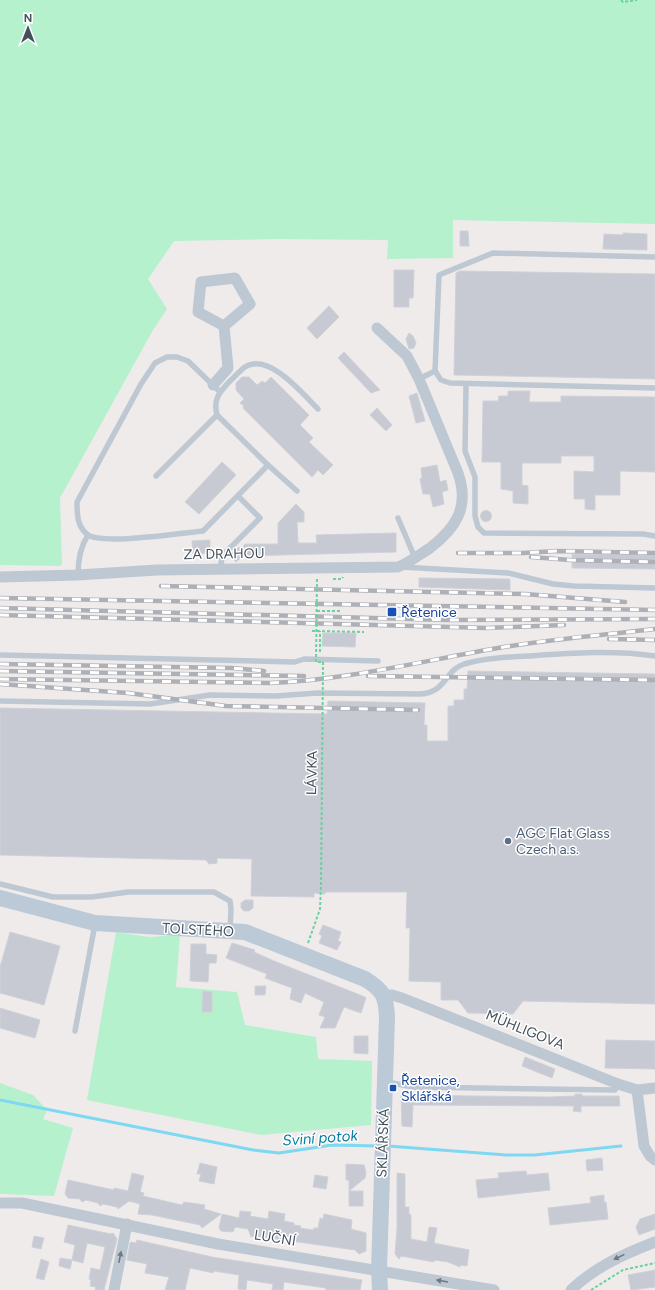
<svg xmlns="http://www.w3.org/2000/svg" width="655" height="1290" font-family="Figtree,sans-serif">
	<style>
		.green { fill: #b5f1cd }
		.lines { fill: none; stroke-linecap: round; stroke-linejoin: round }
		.stream { stroke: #7ed8f2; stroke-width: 3 }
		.building { fill: #c7cad2; stroke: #cfd1d8 }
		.path { stroke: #6ad2a0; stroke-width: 2; stroke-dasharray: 3 2; stroke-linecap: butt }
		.lane { stroke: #bdc8d3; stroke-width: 5.5 }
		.street { stroke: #bdc8d3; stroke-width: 11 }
		.secondary { stroke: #bcc9d7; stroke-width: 16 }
		.rail-casing { stroke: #adb1b7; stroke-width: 4.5 }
		.rail { stroke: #fff; stroke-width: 3; stroke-dasharray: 9; stroke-linecap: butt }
		.path-bridge { stroke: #6ad2a0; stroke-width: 2; stroke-dasharray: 3 2; stroke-linecap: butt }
		.oneway { fill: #6e7984 }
		.transit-dot { fill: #1a4fb4; stroke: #fff; stroke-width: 1.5 }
		.service-dot { fill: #5c6f8a; stroke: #fff; stroke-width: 1.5 }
		.labels { text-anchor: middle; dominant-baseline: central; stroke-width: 3; stroke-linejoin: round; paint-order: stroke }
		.street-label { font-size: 14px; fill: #434f5a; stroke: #fff }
		.transit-label { font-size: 14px; fill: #164399; stroke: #fff; text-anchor: start }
		.service-label { font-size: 14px; fill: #4e5e75; stroke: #fff; text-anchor: start }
		.water-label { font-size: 15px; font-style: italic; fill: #037c9f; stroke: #fff }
	</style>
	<rect width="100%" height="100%" fill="#efebeb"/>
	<!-- green -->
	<g class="green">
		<polygon points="0,0 655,0 655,224 453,220 453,258 387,259 388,240 275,239 174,241 148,279 167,309 153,330 60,498 62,564 60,566 0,565"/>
		<polygon points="116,932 149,937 180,935 176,987 237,992 245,1025 316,1037 318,1059 372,1061 371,1125 261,1135 87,1100"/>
		<polygon points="0,1083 33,1095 47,1110 43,1119 73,1128 54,1196 0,1194"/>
	</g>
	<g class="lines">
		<!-- stream -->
		<g class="stream">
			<polyline points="0,1100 253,1150 279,1153 332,1145 379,1146"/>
			<polyline points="388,1146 506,1155 535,1155 621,1146"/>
		</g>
	</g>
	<!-- building -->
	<g class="building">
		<polygon points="460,231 468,231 469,246 460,246"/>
		<polygon points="623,233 647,234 647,250 603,249 604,234 623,235"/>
		<polygon points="394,270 414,270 413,298 409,298 409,307 394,307"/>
		<polygon points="460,271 655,274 655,379 454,375 456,273"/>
		<polygon points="329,306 339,317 317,339 307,328"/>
		<polygon points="409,333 413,336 416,343 414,348 409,349 406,339"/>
		<polygon points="344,352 380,390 371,393 338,358"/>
		<polygon points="242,377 249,377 257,385 262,381 265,383 271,377 309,415 300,425 313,438 309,442 333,465 323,475 318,470 312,477 243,408 244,406 240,403 244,399 236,390 236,383"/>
		<polygon points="508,391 530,391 529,402 561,402 561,396 655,397 655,472 620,471 620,495 595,495 595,510 585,509 585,499 574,499 574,471 594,472 594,456 561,456 561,463 522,463 522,485 528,486 528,504 513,503 513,491 501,489 501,462 482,462 483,401 498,401 499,396 508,396"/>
		<polygon points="417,393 425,421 416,423 409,396"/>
		<polygon points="377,408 392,425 386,431 370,415"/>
		<polygon points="222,462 236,475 199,514 185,502"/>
		<polygon points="437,465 440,482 446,480 448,490 442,492 444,504 433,507 430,494 423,494 420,479 422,478 421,468"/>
		<polygon points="296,504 304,512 304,522 297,522 298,543 317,543 316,535 396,533 396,552 243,556 236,562 230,555 239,547 241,549 245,544 278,544 278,523"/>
		<circle cx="486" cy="516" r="5.5"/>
		<polygon points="210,540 210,553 193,554 192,541"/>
		<polygon points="572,554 655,555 655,569 572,568"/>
		<polygon points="419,578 510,579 510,590 419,587"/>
		<polygon points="323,633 356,633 355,647 322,646"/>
		<polygon points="468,671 655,674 655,1004 523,1001 513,1014 468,1013 458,1000 441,1000 441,982 409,981 410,928 406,928 407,892 325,892 325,894 314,893 314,897 251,896 252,859 217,858 217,863 209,864 206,860 0,855 0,708 327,714 328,701 425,703 424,725 427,725 427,741 448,741 448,706 454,706 454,700 464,700 464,689 467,689"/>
		<polygon points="245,900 253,900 253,908 249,911 244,911 241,908 241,903"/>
		<polygon points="323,925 341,932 338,941 341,942 337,950 319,943 322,936 319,934"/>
		<polygon points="10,932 60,946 44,1005 0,993 0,967"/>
		<polygon points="232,943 255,950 254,952 274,961 365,997 366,998 361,1013 344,1007 335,1028 320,1028 325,1017 319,1015 324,1002 305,993 301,1003 290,999 292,988 265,978 267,974 226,958"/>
		<polygon points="191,944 206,944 206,954 217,955 216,963 209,963 208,982 190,981"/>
		<polygon points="255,986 266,986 265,995 255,995"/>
		<polygon points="203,991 212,992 212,1012 202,1012"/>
		<polygon points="0,1008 40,1020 35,1038 0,1028"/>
		<polygon points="354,1036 368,1036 368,1054 354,1053"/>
		<polygon points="606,1040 655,1041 655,1069 605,1068"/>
		<polygon points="525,1057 555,1069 552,1078 522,1066"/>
		<polygon points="575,1094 582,1094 582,1096 619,1096 620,1106 581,1106 581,1112 573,1111 574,1106 413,1105 412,1127 402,1126 401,1095 548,1097 575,1096"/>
		<polygon points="602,1158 603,1170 587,1171 586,1160"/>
		<polygon points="200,1163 217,1167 214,1184 199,1181 201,1174 197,1174"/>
		<polygon points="346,1164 364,1165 366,1172 365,1178 349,1191 349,1180 346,1180"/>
		<polygon points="526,1171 527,1175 548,1173 550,1190 478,1198 476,1180 499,1178 498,1173"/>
		<polygon points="132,1173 144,1176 140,1192 144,1193 143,1196 182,1205 184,1202 205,1205 204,1209 221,1214 202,1228 200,1225 152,1215 138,1214 140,1204 129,1201 118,1209 117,1207 103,1204 100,1206 98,1203 86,1200 82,1202 80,1199 68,1198 65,1194 68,1180 114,1190 114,1188 128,1191"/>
		<polygon points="397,1173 405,1174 405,1207 409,1207 409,1214 411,1215 411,1239 427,1242 429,1227 437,1228 434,1243 469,1250 467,1266 461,1265 460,1267 448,1262 434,1260 434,1262 401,1256 399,1259 395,1254 397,1229"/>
		<polygon points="315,1175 328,1177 326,1189 313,1187"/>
		<rect x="349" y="1191" width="14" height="15"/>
		<polygon points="604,1195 604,1202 606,1202 608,1219 550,1225 548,1208 591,1203 590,1197"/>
		<polygon points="240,1211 251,1212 250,1216 268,1219 269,1211 285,1214 284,1221 294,1223 294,1225 301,1226 300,1228 313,1230 314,1228 318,1228 320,1218 323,1219 324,1214 352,1220 351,1229 366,1233 366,1251 359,1254 355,1250 341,1248 255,1236 251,1237 248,1229 235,1227 233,1232 221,1231 219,1228 222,1214 239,1218"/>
		<polygon points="655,1214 655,1229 639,1235 636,1227 640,1219"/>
		<polygon points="68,1225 111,1234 113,1233 117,1239 104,1290 95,1290 96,1287 90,1286 91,1280 89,1279 91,1268 100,1270 105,1247 87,1243 83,1263 72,1260 75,1245 64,1242"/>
		<polygon points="34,1236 44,1238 41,1249 32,1247"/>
		<polygon points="137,1240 212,1257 362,1280 360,1290 326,1290 326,1288 284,1282 283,1290 272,1290 273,1284 247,1280 246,1290 238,1289 239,1275 220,1272 214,1271 213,1273 190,1268 185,1290 165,1290 169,1277 145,1273 147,1264 127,1260 130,1243 131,1242 136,1243"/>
		<polygon points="60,1258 72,1260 70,1269 59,1266"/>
		<polygon points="41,1259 49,1262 44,1280 36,1278"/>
		<polygon points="655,1270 655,1287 631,1290 628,1275"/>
	</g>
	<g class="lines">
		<!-- path -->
		<g class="path">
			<polyline points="621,0 623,2 637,0"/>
			<polyline points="333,579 342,579 343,577"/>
			<polyline points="317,611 342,611"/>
			<polyline points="312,631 364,632"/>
			<polyline points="320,652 320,631"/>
			<polyline points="308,943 320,909 321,885"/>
			<polyline points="591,1290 623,1270 655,1263"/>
		</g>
		<!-- lane -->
		<g class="lane">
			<polyline points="655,257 493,253 439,275 435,371 441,380 450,383 655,388"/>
			<polyline points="419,379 435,371"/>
			<polyline points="466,384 465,451 475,477 475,516 478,527 484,533 643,534 655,536"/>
			<path d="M220,392L188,361L177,357H167L155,363L141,384L77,502C77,514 77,527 88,535C103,545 182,533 203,531L268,465"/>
			<polyline points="156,476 217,415"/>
			<path d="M297,491L268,465L217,415C213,399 219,393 229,382C234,378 239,371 245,367C269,352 303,394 318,409"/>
			<polyline points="398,518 415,558"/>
			<polyline points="401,567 508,573 553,584 574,586 655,588"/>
			<polyline points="220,569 222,558 226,552 260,518 238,496"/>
			<path d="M78,575C78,561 80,547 88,535"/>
			<polyline points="0,655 295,662 304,659 378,661"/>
			<path d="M0,701L150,704L210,695L276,696L317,693L420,694C447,692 444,671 464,664C484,658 508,657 530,656C572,653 613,650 655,656"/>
			<polyline points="0,884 53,897 92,897 128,892 214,892 230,901 231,909 230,930"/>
			<polyline points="75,1031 95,924"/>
			<polyline points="387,1082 413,1087 615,1090 618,1084"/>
		</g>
		<!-- street -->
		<g class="street">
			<polyline points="213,385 228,368 224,326 250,304 235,278 201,282 198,312 224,326"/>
			<path d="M0,577L78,575L157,570L398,567C410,562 419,555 430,548C456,528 470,507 458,473L419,379L407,356L377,328"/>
			<polyline points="384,995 392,995 402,998 618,1084 637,1090 655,1088"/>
			<polyline points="637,1090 644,1146 650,1156 655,1160"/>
			<polyline points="0,1203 22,1203 218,1244 494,1290"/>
			<polyline points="114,1290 127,1224"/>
			<path d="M571,1290C595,1267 624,1254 655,1242"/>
		</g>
		<!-- secondary -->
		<path class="secondary" d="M0,898L95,923L245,932L365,979C383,990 386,996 387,1017L379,1270L380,1290"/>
		<defs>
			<g id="rail">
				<polyline points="458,553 523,553 557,551 655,553"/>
				<polyline points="531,557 570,560 655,562"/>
				<polyline points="161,586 525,594 625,602"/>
				<polyline points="0,598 655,610"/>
				<polyline points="0,608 446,620 655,619"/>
				<polyline points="0,615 487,628 564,625"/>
				<polyline points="609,639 655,640"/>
				<polyline points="0,664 232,668 264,671"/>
				<polyline points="0,671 304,676"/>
				<polyline points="368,676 655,680"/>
				<path d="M0,679L270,683C347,680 422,661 498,648C550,639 603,635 655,629"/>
				<polyline points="0,684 128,693 226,706 418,710"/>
			</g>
		</defs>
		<!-- rail casing -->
		<use href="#rail" class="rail-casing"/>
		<!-- rail -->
		<use href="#rail" class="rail"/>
		<!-- path-bridge -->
		<polyline class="path-bridge" points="317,579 316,662 323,662 321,885"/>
	</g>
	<!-- one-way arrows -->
	<defs><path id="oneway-solid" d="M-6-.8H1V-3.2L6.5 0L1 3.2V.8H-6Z"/></defs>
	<g class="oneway">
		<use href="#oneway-solid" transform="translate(120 1257) rotate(-79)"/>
		<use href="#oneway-solid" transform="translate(619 1257) rotate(154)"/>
		<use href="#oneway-solid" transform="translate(442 1281) rotate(-170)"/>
	</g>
	<!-- markers -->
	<g class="transit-dot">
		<rect x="387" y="607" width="10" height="10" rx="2"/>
		<rect x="389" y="1084" width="8" height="8" rx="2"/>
	</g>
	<circle class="service-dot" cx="508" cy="841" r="4"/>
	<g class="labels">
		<!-- street labels -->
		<g class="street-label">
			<text transform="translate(224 554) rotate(-1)">ZA DRAHOU</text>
			<text transform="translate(312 773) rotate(-89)">LÁVKA</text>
			<text transform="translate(198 930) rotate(3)">TOLSTÉHO</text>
			<text transform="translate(525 1030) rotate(22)">MÜHLIGOVA</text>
			<text transform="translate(383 1143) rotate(-88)">SKLÁŘSKÁ</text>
			<text transform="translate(275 1238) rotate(9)">LUČNÍ</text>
		</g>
		<!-- transit labels -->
		<g class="transit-label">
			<text x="401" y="612">Řetenice</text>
			<text x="401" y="1080">Řetenice,<tspan x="401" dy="16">Sklářská</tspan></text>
		</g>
		<!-- service labels -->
		<g class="service-label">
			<text x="516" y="833">AGC Flat Glass<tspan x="516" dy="16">Czech a.s.</tspan></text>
		</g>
		<!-- water labels -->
		<g class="water-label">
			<text transform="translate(320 1138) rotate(-4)">Sviní potok</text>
		</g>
	</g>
	<!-- north arrow -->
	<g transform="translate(28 28)" stroke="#ffffff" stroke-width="3" paint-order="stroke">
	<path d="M0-3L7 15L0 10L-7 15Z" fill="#434f5a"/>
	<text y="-6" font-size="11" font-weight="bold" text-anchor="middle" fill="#434f5a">N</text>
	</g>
</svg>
